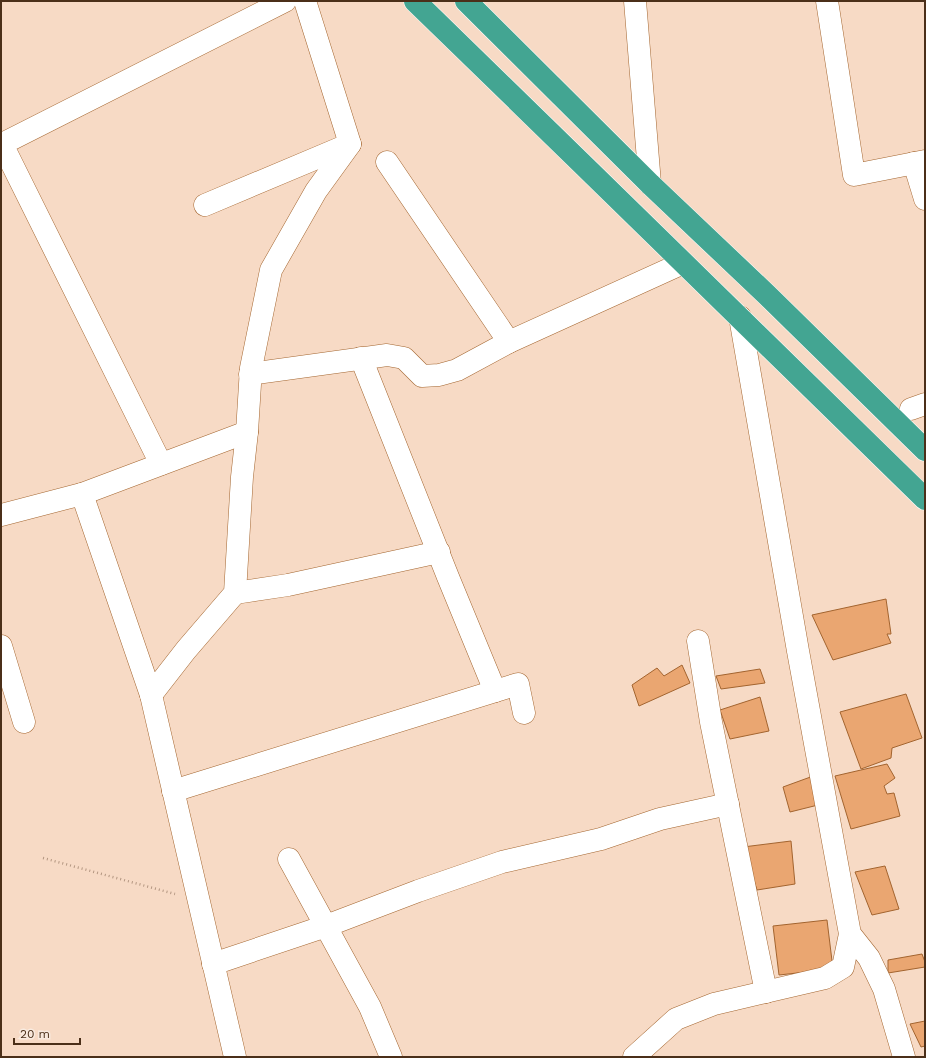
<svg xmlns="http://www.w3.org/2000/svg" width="926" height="1058" font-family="'Work Sans',sans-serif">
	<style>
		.building { fill: #eaa671; stroke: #a3642f }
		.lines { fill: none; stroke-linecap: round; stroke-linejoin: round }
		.minor-casing { stroke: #a46630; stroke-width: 23 }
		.highway-casing { stroke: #fff; stroke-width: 23 }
		.path { stroke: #b39681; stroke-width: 2.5; stroke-dasharray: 1 3; stroke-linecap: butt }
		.minor { stroke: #fff; stroke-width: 22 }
		.highway { stroke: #43a592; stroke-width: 22 }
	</style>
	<rect width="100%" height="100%" fill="#f7dac5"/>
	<!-- building -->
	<g class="building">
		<polygon points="886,599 891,634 887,634 891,643 833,660 812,615"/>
		<polygon points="682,665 690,683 639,706 632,685 657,668 664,676"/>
		<polygon points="760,669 765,683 721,689 716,676"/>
		<polygon points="906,694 922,738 892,748 891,758 861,769 840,712"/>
		<polygon points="760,697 769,731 730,739 720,710"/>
		<polygon points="887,764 895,778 884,786 887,794 894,793 900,816 851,829 835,776"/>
		<polygon points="816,775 822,804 790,812 783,787"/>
		<polygon points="791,841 795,884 757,890 743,847"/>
		<polygon points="885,866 899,909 872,915 855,872"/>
		<polygon points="827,920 833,969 779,975 773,926"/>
		<polygon points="922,954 925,962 925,967 888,973 888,960"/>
		<polygon points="925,1021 925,1046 921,1047 910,1024"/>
	</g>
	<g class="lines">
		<defs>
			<g id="minor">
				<polyline points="635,1 650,184"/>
				<polyline points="827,1 854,175 925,161"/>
				<polyline points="387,162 509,342"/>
				<polyline points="914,163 925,199"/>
				<polyline points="205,205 350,144"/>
				<polyline points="740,317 798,651 850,934 869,958 884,989 904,1057"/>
				<polyline points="361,358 448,577 495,691"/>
				<polyline points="250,374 387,355 404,358 422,376 439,375 457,370 509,342 683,263"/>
				<polyline points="911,409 925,404"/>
				<polyline points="161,464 2,144 285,1"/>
				<polyline points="82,494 151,695 186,650 235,593 242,477 247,432 251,368 271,270 316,191 350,144 305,1"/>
				<polyline points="1,515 82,494 247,432"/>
				<polyline points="235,593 288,585 439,552"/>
				<polyline points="698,641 711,722 766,992"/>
				<polyline points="1,646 24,722"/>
				<polyline points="151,695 235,1057"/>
				<polyline points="173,791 518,684 524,713"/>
				<polyline points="289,859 370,1007 391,1057"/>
				<polyline points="213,964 326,926 418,891 502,862 601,839 660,819 728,804"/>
				<polyline points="634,1057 676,1019 714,1004 825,978 843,967 850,934"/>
			</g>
			<g id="highway">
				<path d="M415,1C585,167 756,332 925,499"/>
				<polyline points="466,1 650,184 767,295 925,450"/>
			</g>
		</defs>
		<!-- minor casing -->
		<use href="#minor" class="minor-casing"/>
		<!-- highway casing -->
		<use href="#highway" class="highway-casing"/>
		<!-- path -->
		<polyline class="path" points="43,858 175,894"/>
		<!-- minor -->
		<use href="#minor" class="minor"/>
		<!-- highway -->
		<use href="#highway" class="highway"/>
	</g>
	<!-- border -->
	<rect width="926" height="1058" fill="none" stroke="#4b2f19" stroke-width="4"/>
	<!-- scale -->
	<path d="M14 1038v6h66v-6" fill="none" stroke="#4b2f19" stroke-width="2"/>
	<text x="20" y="1038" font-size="12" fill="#4b2f19" stroke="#f9ebe0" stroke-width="3" paint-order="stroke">20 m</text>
</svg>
